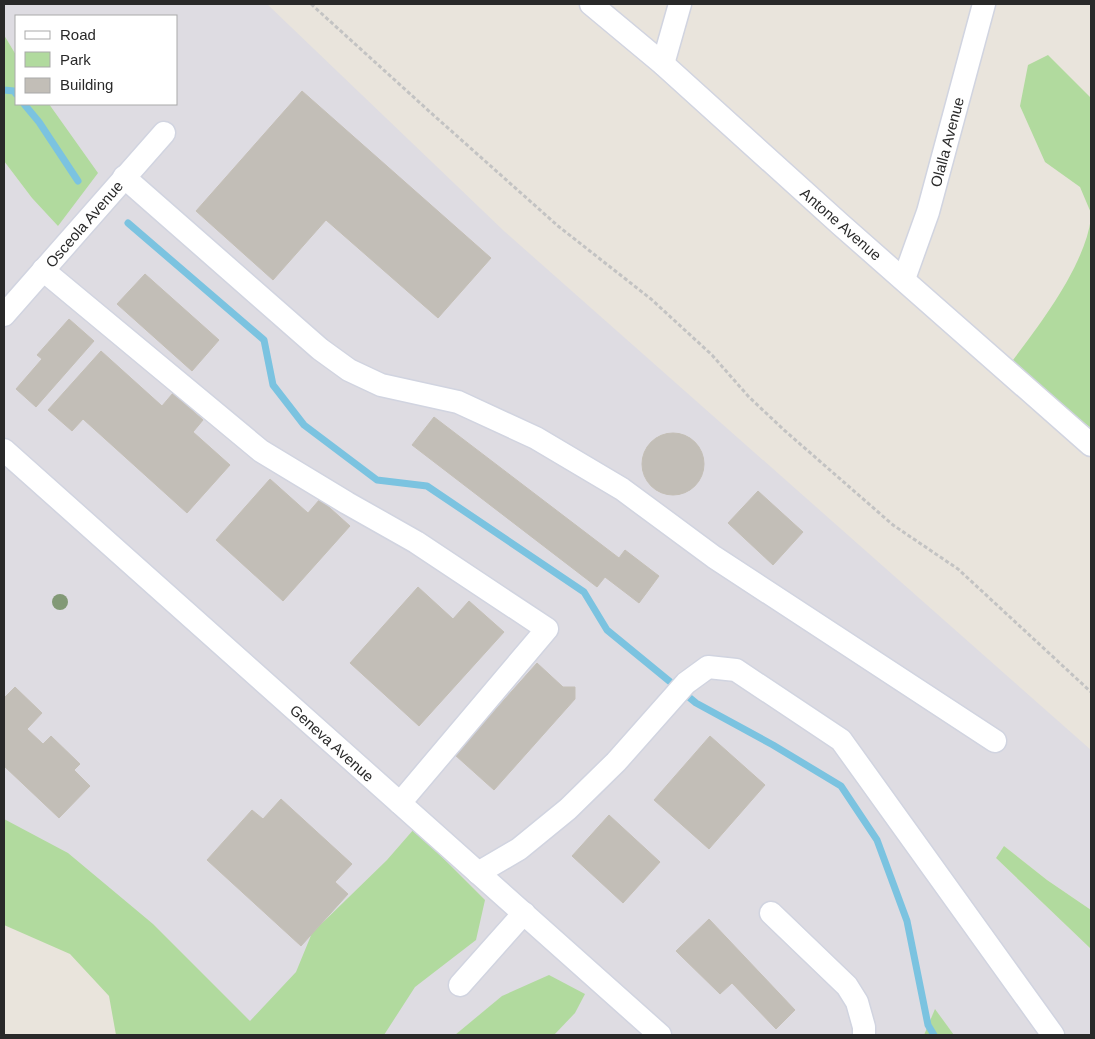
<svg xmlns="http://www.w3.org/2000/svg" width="1095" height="1039" font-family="Helvetica,sans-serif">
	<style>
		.industrial { fill: #dedce2 }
		.green { fill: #b1da9e }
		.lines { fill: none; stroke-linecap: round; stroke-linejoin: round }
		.stream { stroke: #7bc3e0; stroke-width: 7 }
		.building { fill: #c2beb7; stroke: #c4bfb6 }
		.minor-casing { stroke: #d1d4e0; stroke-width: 25 }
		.path { stroke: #c3c3c3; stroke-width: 3; stroke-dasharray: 4 2.5; stroke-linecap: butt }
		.minor { stroke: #fff; stroke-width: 22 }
		.tree { fill: #829976 }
		.labels { text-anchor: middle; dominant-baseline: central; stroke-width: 4.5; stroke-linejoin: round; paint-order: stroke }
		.street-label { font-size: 15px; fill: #292929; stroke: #fff }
	</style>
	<rect width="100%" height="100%" fill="#e9e4dc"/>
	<!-- industrial -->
	<polygon class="industrial" points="4,4 267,4 504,231 1091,750 1091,910 1047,880 1004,846 996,858 1091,949 1091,1035 954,1035 935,1010 924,1035 216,1035 4,849 4,161 32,198 59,226 66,129 49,104 176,104 176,16 16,16 16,55 4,35"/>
	<!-- green -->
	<g class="green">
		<polygon points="4,35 16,55 16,104 49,104 98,173 58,226 32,198 4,161"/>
		<polygon points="1048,55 1091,98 1091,213 1080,187 1045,162 1020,106 1028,65"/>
		<path d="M1091,218V428L1067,410L1013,360C1041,323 1085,265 1091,218Z"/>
		<polygon points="4,819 68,853 153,924 250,1021 296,972 312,933 387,860 414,829 485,900 476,940 415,987 384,1035 116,1035 109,996 70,954 4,925"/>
		<polygon points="1004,846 1047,880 1091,910 1091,949 996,858"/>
		<polygon points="549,975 585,994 575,1013 554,1035 455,1035 502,996"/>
		<polygon points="935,1009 954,1035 924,1035"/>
	</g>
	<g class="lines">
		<!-- stream -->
		<g class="stream">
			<polyline points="4,90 14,91 16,94"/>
			<polyline points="24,104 39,122 78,181"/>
			<polyline points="128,223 264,340 273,385 304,425 377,480 427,486 584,592 607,630 696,703 773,745 841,786 877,840 907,921 928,1025 934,1035"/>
		</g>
	</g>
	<!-- building -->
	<g class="building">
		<polygon points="302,91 491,258 438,318 326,220 273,280 196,211"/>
		<polygon points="145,274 219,340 192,371 117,304"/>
		<polygon points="69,319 94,341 36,407 16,389 42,359 37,355"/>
		<polygon points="101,351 162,406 173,393 203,420 193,432 230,465 187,513 83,419 72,431 48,410"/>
		<polygon points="434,417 619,558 625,550 659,576 639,603 605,577 597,587 412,445"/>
		<circle cx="673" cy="464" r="31"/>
		<polygon points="270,479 308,513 320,499 350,526 283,601 216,540"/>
		<polygon points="758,491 803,532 773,565 728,523"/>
		<polygon points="418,587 453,619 469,601 504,632 419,726 350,663"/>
		<polygon points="537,663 563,687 575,687 575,699 494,790 455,755"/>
		<polygon points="15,687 42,713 27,729 43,744 51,736 80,764 74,770 90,786 59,818 4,766 4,696 5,697"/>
		<polygon points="710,736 765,785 709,849 654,800"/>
		<polygon points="281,799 352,864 335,882 348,894 301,946 207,860 252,810 263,819"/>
		<polygon points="609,815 660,862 623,903 572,856"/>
		<polygon points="709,919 795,1010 776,1029 732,983 720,994 676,951"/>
	</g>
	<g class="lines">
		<defs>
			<g id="minor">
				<polyline points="591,4 663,64 840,224 1091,445"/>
				<polyline points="663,64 680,4"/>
				<polyline points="124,177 320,349 349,370 381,385 458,402 536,438 622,489 714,557 995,741"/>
				<polyline points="43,270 261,451 347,503 416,542 547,629 400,803"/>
				<polyline points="904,279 928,212 984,4"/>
				<polyline points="4,315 164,133"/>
				<polyline points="4,450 660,1035"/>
				<polyline points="478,873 519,849 568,809 616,762 686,683 708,667 736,670 841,740 1053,1035"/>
				<polyline points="771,913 847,986 857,1002 864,1027 864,1035"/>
				<polyline points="460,985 524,913"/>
			</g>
		</defs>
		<!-- minor casing -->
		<use href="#minor" class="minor-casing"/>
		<!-- path -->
		<polyline class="path" points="311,4 430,112 558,226 651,299 712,355 749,397 784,430 893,525 958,569 1091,692"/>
		<!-- minor -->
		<use href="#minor" class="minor"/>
	</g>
	<!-- trees -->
	<circle class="tree" cx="60" cy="602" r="8"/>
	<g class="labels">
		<!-- street labels -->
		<g class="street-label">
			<text transform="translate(947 142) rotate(-75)">Olalla Avenue</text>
			<text transform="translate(84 224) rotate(-49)">Osceola Avenue</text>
			<text transform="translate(841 224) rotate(41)">Antone Avenue</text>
			<text transform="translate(332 743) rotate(42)">Geneva Avenue</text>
		</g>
	</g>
	<!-- border -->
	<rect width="1095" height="1039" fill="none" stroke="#292929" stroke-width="10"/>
	<!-- legend -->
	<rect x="15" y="15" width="162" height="90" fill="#ffffff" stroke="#a9a9a9"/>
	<rect x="25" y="31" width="25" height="8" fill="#ffffff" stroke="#a9a9a9"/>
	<text x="60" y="40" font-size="15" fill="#292929">Road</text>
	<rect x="25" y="52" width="25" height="15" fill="#b1da9e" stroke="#a9a9a9"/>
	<text x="60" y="65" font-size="15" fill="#292929">Park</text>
	<rect x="25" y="78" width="25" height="15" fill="#c2beb7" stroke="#a9a9a9"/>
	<text x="60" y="90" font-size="15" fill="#292929">Building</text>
</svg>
